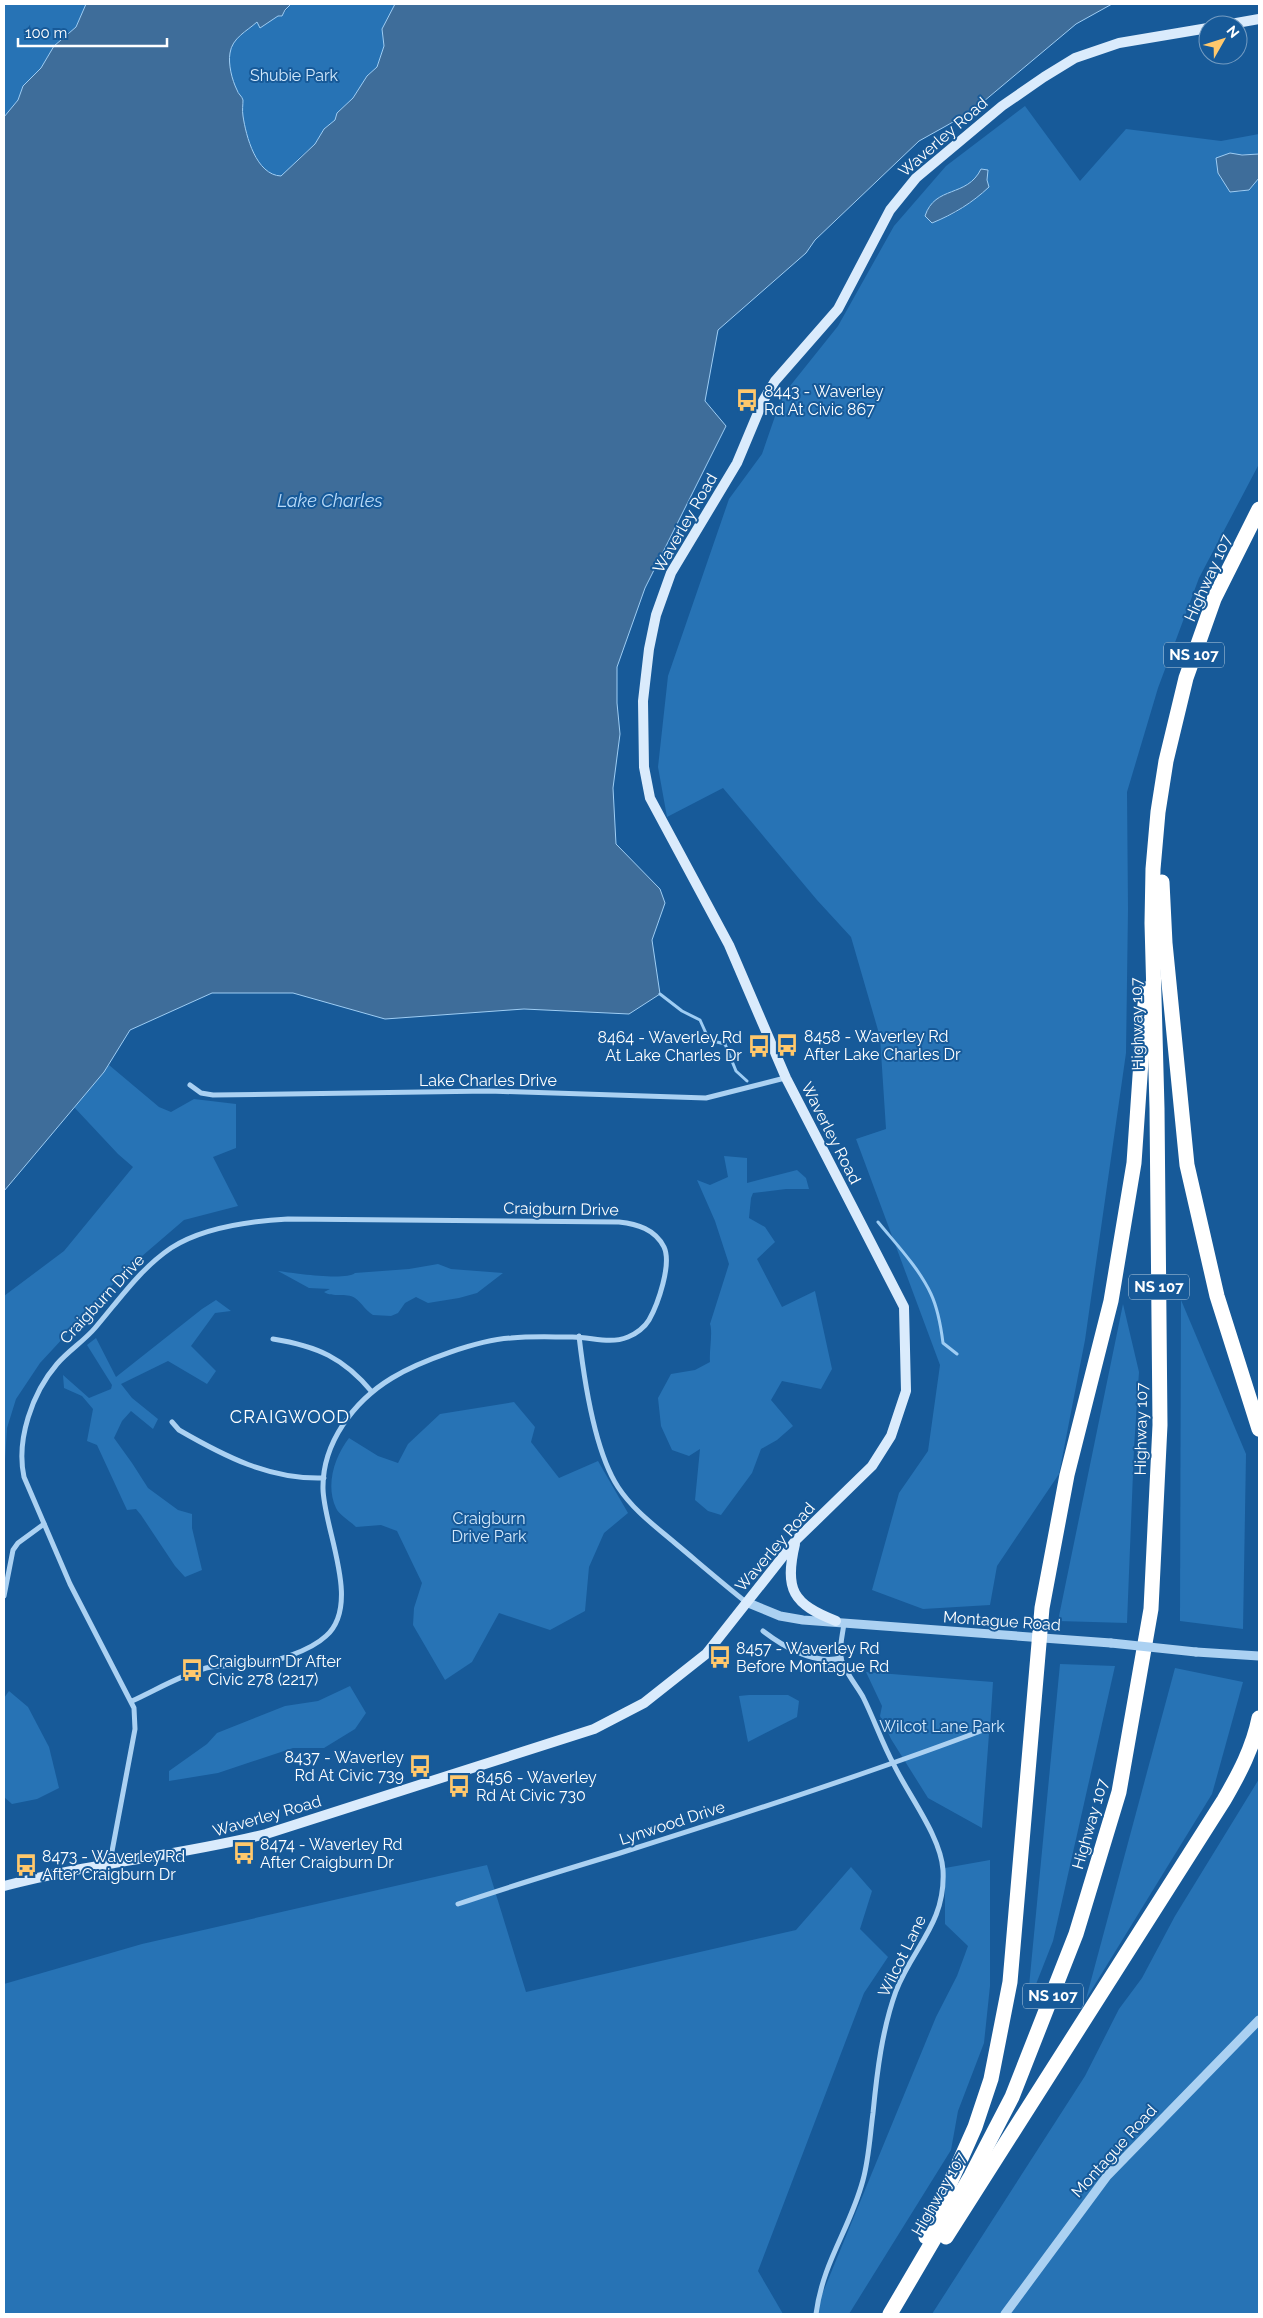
<svg xmlns="http://www.w3.org/2000/svg" width="1263" height="2318" font-family="Raleway,sans-serif">
	<style>
		.green { fill: #2773b5; fill-rule: evenodd }
		.water { fill: #3e6d9a; stroke: #9ecdf4 }
		.lines { fill: none; stroke-linecap: round; stroke-linejoin: round }
		.stream { stroke: #9ecdf4; stroke-width: 3 }
		.minor { stroke: #abd1f2; stroke-width: 5 }
		.tertiary { stroke: #abd1f2; stroke-width: 9 }
		.secondary { stroke: #daebfc; stroke-width: 10 }
		.motorway { stroke: #fff; stroke-width: 15 }
		.tertiary-bridge { stroke: #abd1f2; stroke-width: 9 }
		.labels { text-anchor: middle; dominant-baseline: central; stroke-width: 4; stroke-linejoin: round; paint-order: stroke }
		.shield { fill: #175a99; stroke: #b9cee0; stroke-width: 1 }
		.shield-label { font-size: 15px; font-weight: bold; fill: #fff }
		.park-label { font-size: 16px; fill: #d3e9fc; stroke: #175a99 }
		.street-label { font-size: 16px; fill: #fff; stroke: #175a99 }
		.poi-label { font-size: 16px; fill: #fff; stroke: #175a99; text-anchor: start }
		.water-label { font-size: 18px; font-style: italic; fill: #b8daf8; stroke: #175a99 }
		.neighbourhood-label { font-size: 18px; letter-spacing: 1px; fill: #fff; stroke: #175a99 }
	</style>
	<rect width="100%" height="100%" fill="#175a99"/>
	<!-- green -->
	<g class="green">
		<polygon points="4,4 86,4 76,27 54,46 41,68 23,86 18,100 4,117"/>
		<path d="M291,4H395L382,31L384,46L377,67L367,76L353,98L337,113L335,120L324,129L315,144L301,156L283,176C258,180 245,133 242,114C242,109 244,103 242,98C241,95 237,92 236,88C231,78 227,62 230,50C233,38 247,30 256,23H259L260,28L278,16L281,17Z"/>
		<path d="M1025,106L1080,181L1126,129L1221,141L1259,134V154C1242,155 1232,152 1216,159L1220,178L1238,192L1249,190L1259,178V464L1199,578L1158,688L1127,792L1128,909L1126,1053L1085,1340L1059,1474L997,1566L990,1605L923,1609L872,1590L899,1493L928,1451L940,1365L856,1139L886,1129L880,1037L851,937L817,900L723,788L667,817L658,767L668,676L729,499L762,454L782,396L838,326L894,226L946,166ZM977,179V198L955,213L932,223L928,209C942,190 959,193 977,179Z"/>
		<polygon points="109,1065 159,1107 171,1112 194,1099 236,1104 236,1148 213,1157 238,1206 184,1220 127,1269 40,1363 16,1399 7,1428 4,1476 4,1296 64,1251 133,1167 118,1154 74,1107"/>
		<path d="M724,1156L747,1158V1183L797,1170L806,1178L809,1189H786L753,1193L751,1198L749,1218L765,1227L775,1242L757,1259L782,1307L815,1291L832,1369L821,1389L782,1381L771,1400L793,1426L777,1440L761,1449L752,1473L721,1515L708,1511L695,1500L700,1449L689,1456L672,1450L661,1426L658,1398L671,1374L695,1370L710,1362C709,1351 713,1332 710,1324L729,1264L715,1221L697,1180L710,1185L728,1177Z"/>
		<path d="M438,1264L451,1269L503,1273L477,1293L459,1298L428,1303L416,1297L405,1303L398,1313L391,1316L373,1315C366,1311 362,1303 355,1298C346,1292 333,1298 324,1292L330,1289L309,1288L278,1271C292,1273 345,1281 355,1273L409,1269Z"/>
		<polygon points="216,1300 231,1311 215,1313 191,1346 216,1371 207,1384 168,1361 121,1384 132,1398 158,1419 153,1429 131,1411 122,1421 114,1438 132,1463 148,1488 178,1510 192,1514 192,1528 202,1570 185,1577 175,1566 141,1515 136,1509 127,1510 97,1445 87,1441 93,1409 82,1396 64,1388 63,1375 89,1398 111,1389 112,1385 87,1345 96,1338 116,1377 202,1309"/>
		<polygon points="1181,1300 1246,1454 1243,1629 1180,1621"/>
		<polygon points="1123,1304 1139,1372 1134,1448 1127,1623 1058,1621"/>
		<path d="M514,1402L535,1427L531,1442L559,1478L598,1461L628,1513L604,1533L589,1567L585,1611L550,1630L499,1613L472,1662L445,1680L413,1625L414,1608L422,1583L397,1531L381,1525L356,1527C350,1521 339,1515 336,1508C325,1485 335,1456 349,1438L378,1456L398,1463L408,1444L440,1414Z"/>
		<polygon points="1060,1664 1115,1666 1053,1941 1027,2007"/>
		<polygon points="1175,1668 1243,1682 1212,1794 1086,1999"/>
		<polygon points="866,1672 993,1682 990,1728 992,1732 989,1734 982,1828 928,1798 891,1739 880,1716 882,1706"/>
		<polygon points="350,1686 366,1713 355,1729 324,1748 293,1748 218,1773 169,1781 169,1771 207,1744 217,1733 285,1706 318,1701"/>
		<polygon points="9,1691 28,1707 49,1747 59,1788 37,1799 12,1804 4,1797 4,1698"/>
		<polygon points="749,1695 788,1695 799,1701 797,1717 748,1742 739,1696"/>
		<polygon points="1259,1779 1259,2314 932,2314 1085,2076 1119,2009 1142,1978 1175,1916"/>
		<polygon points="990,1860 990,1986 984,2043 958,2111 951,2150 849,2314 814,2314 936,2017 957,1976 968,1946 945,1924 945,1868"/>
		<polygon points="487,1865 526,1992 796,1930 851,1867 872,1891 860,1929 888,1957 864,1993 758,2271 783,2314 4,2314 4,1984 142,1944"/>
	</g>
	<!-- water -->
	<g class="water">
		<path d="M86,4H291L285,10L282,16H278L260,28L257,22C247,31 232,38 230,53C228,64 232,80 237,90C238,94 242,96 243,100C243,105 242,110 243,116C246,136 256,175 281,176L315,144L324,129L335,120L337,113L353,98L367,76L377,67L384,46L382,29L395,4H1112L1076,24L971,112L919,141L815,240L806,253L718,330L705,401L726,426L645,588L617,667V703L620,734L613,788L616,844L660,889L665,903L652,940L660,994L629,1014L524,1009L385,1019L293,993H212L130,1030L104,1072L4,1191V117L18,100L23,86L41,68L54,46L76,27Z"/>
		<polygon points="1230,153 1242,155 1259,154 1259,178 1249,190 1230,192 1218,173 1216,158"/>
		<path d="M981,169L988,170L987,180L989,187C972,203 954,214 932,223L925,216C935,185 967,198 981,169Z"/>
	</g>
	<g class="lines">
		<!-- stream -->
		<g class="stream">
			<polyline points="660,994 682,1011 700,1020 709,1040 725,1044 736,1071 747,1081"/>
			<path d="M878,1222C896,1244 919,1268 931,1294C938,1309 941,1327 943,1343L957,1354"/>
		</g>
		<!-- minor -->
		<g class="minor">
			<polyline points="190,1085 201,1093 213,1095 489,1091 706,1098 785,1078"/>
			<path d="M579,1336C584,1379 595,1452 618,1487C633,1510 655,1526 675,1543C699,1563 722,1583 746,1602"/>
			<path d="M273,1339C317,1346 344,1358 372,1392"/>
			<path d="M172,1422L179,1430C224,1456 270,1480 324,1478"/>
			<polyline points="4,1596 13,1550 18,1543 44,1524"/>
			<path d="M763,1631C784,1647 813,1665 841,1658"/>
			<path d="M110,1862L135,1729L134,1708L70,1584L24,1477C16,1440 32,1393 57,1364C68,1351 84,1341 95,1328C119,1300 140,1269 171,1248C202,1228 251,1221 288,1219L619,1222C637,1224 655,1229 664,1247C672,1264 658,1304 649,1320C645,1327 636,1334 628,1337C608,1345 590,1336 570,1337C551,1337 531,1336 511,1338C478,1340 420,1361 392,1378C354,1401 322,1443 323,1489C324,1530 362,1604 326,1636C310,1651 273,1663 251,1665C236,1667 222,1664 206,1668C181,1675 156,1690 132,1701"/>
			<path d="M458,1904C511,1886 564,1870 617,1854C741,1815 865,1775 986,1729"/>
			<path d="M816,2314C823,2261 850,2229 863,2180C869,2158 870,2135 873,2113C877,2072 882,2030 896,1991C913,1947 946,1923 943,1870C941,1837 909,1796 894,1765C882,1743 874,1719 863,1697C857,1686 842,1668 841,1657C839,1647 843,1633 844,1623"/>
		</g>
		<!-- tertiary -->
		<g class="tertiary">
			<polyline points="746,1602 780,1616 803,1620 1111,1643"/>
			<polyline points="1196,1652 1259,1656"/>
			<polyline points="1005,2314 1107,2176 1259,2020"/>
		</g>
		<!-- secondary -->
		<g class="secondary">
			<polyline points="1225,25 1259,19"/>
			<path d="M795,1544C784,1590 793,1604 836,1621"/>
			<path d="M4,1886C90,1863 179,1856 266,1834L594,1729L644,1703L706,1654L796,1540L872,1466L891,1436L906,1391L904,1307L786,1078L729,945L650,798L644,767L643,701L649,649L656,615L671,573L737,463L763,401L775,381L838,309L890,210L916,178L1002,106L1044,77L1075,58L1119,43L1208,28"/>
		</g>
		<!-- motorway -->
		<g class="motorway">
			<polyline points="1162,882 1165,943 1187,1165 1217,1296 1259,1429"/>
			<polyline points="926,2237 975,2127 991,2079 1010,1982 1042,1608 1067,1475 1111,1301 1134,1163 1146,989"/>
			<path d="M946,2237L1224,1800C1239,1774 1253,1748 1259,1718"/>
			<polyline points="890,2314 971,2176 1012,2097 1076,1934 1119,1792 1151,1609 1160,1425 1157,1108 1152,923 1153,869 1158,812 1166,761 1186,678 1214,599 1259,509"/>
		</g>
		<!-- tertiary-bridge -->
		<polyline class="tertiary-bridge" points="1111,1643 1196,1652"/>
	</g>
	<!-- icons -->
	<defs>
		<symbol id="bus-bare" viewBox="-9 -9 18 18"><path d="M-5-6H5V4H4V6H2V4H-2V6H-4V4H-5ZM-3.5-4V0h7V-4ZM-3.5 1.2v1.5H-2V1.2ZM2 1.2v1.5H3.5V1.2Z" fill="#ffc86c" stroke="#175a99" stroke-width="2.5" paint-order="stroke"/></symbol>
	</defs>
	<g fill-rule="evenodd">
		<use href="#bus-bare" x="731" y="384" width="32" height="32"/>
		<use href="#bus-bare" x="771" y="1029" width="32" height="32"/>
		<use href="#bus-bare" x="743" y="1030" width="32" height="32"/>
		<use href="#bus-bare" x="704" y="1641" width="32" height="32"/>
		<use href="#bus-bare" x="176" y="1654" width="32" height="32"/>
		<use href="#bus-bare" x="404" y="1750" width="32" height="32"/>
		<use href="#bus-bare" x="443" y="1770" width="32" height="32"/>
		<use href="#bus-bare" x="228" y="1837" width="32" height="32"/>
		<use href="#bus-bare" x="10" y="1849" width="32" height="32"/>
	</g>
	<g class="labels">
		<!-- shield labels -->
		<g class="shield">
			<rect x="1164" y="642.5" width="60" height="25" rx="4"/>
			<rect x="1129" y="1274.5" width="60" height="25" rx="4"/>
			<rect x="1023" y="1983.5" width="60" height="25" rx="4"/>
		</g>
		<g class="shield-label">
			<text x="1194" y="655">NS 107</text>
			<text x="1159" y="1287">NS 107</text>
			<text x="1053" y="1996">NS 107</text>
		</g>
		<!-- park labels -->
		<g class="park-label">
			<text x="294" y="75">Shubie Park</text>
			<text x="489" y="1518">Craigburn<tspan x="489" dy="18">Drive Park</tspan></text>
			<text x="942" y="1726">Wilcot Lane Park</text>
		</g>
		<!-- street labels -->
		<g class="street-label">
			<text transform="translate(943 137) rotate(-41)">Waverley Road</text>
			<text transform="translate(685 523) rotate(-60)">Waverley Road</text>
			<text transform="translate(1208 578) rotate(-66)">Highway 107</text>
			<text transform="translate(1137 1024) rotate(-91)">Highway 107</text>
			<text x="488" y="1080">Lake Charles Drive</text>
			<text transform="translate(831 1133) rotate(63)">Waverley Road</text>
			<text transform="translate(561 1209) rotate(1)">Craigburn Drive</text>
			<text transform="translate(102 1299) rotate(-47)">Craigburn Drive</text>
			<text transform="translate(1141 1429) rotate(-89)">Highway 107</text>
			<text transform="translate(775 1547) rotate(-49)">Waverley Road</text>
			<text transform="translate(1002 1621) rotate(4)">Montague Road</text>
			<text transform="translate(267 1816) rotate(-16)">Waverley Road</text>
			<text transform="translate(672 1823) rotate(-18)">Lynwood Drive</text>
			<text transform="translate(1090 1824) rotate(-74)">Highway 107</text>
			<text transform="translate(902 1956) rotate(-64)">Wilcot Lane</text>
			<text transform="translate(1114 2151) rotate(-48)">Montague Road</text>
			<text transform="translate(939 2194) rotate(-60)">Highway 107</text>
		</g>
		<!-- poi labels -->
		<g class="poi-label">
			<text x="764" y="391">8443 - Waverley<tspan x="764" dy="18">Rd At Civic 867</tspan></text>
			<text x="804" y="1036">8458 - Waverley Rd<tspan x="804" dy="18">After Lake Charles Dr</tspan></text>
			<text x="742" y="1037" text-anchor="end">8464 - Waverley Rd<tspan x="742" dy="18">At Lake Charles Dr</tspan></text>
			<text x="736" y="1648">8457 - Waverley Rd<tspan x="736" dy="18">Before Montague Rd</tspan></text>
			<text x="208" y="1661">Craigburn Dr After<tspan x="208" dy="18">Civic 278 (2217)</tspan></text>
			<text x="404" y="1757" text-anchor="end">8437 - Waverley<tspan x="404" dy="18">Rd At Civic 739</tspan></text>
			<text x="476" y="1777">8456 - Waverley<tspan x="476" dy="18">Rd At Civic 730</tspan></text>
			<text x="260" y="1844">8474 - Waverley Rd<tspan x="260" dy="18">After Craigburn Dr</tspan></text>
			<text x="42" y="1856">8473 - Waverley Rd<tspan x="42" dy="18">After Craigburn Dr</tspan></text>
		</g>
		<!-- water labels -->
		<g class="water-label">
			<text x="330" y="500">Lake Charles</text>
		</g>
		<!-- neighbourhood labels -->
		<g class="neighbourhood-label">
			<text x="290" y="1416">CRAIGWOOD</text>
		</g>
	</g>
	<!-- border -->
	<rect width="1263" height="2318" fill="none" stroke="#ffffff" stroke-width="10"/>
	<!-- north arrow -->
	<g transform="translate(1223 40) rotate(51)"><circle r="24" fill="#175a99" stroke="#749cc2"/>
	<path d="M0-4L9 19L0 12L-9 19Z" fill="#ffc86c"/>
	<text y="-8" font-size="14" font-weight="bold" text-anchor="middle" fill="#ffffff">N</text>
	</g>
	<!-- scale -->
	<path d="M18 38v8h149v-8" fill="none" stroke="#ffffff" stroke-width="2.5"/>
	<text x="25" y="38" font-size="15" fill="#ffffff" stroke="#175a99" stroke-width="4" paint-order="stroke">100 m</text>
</svg>
